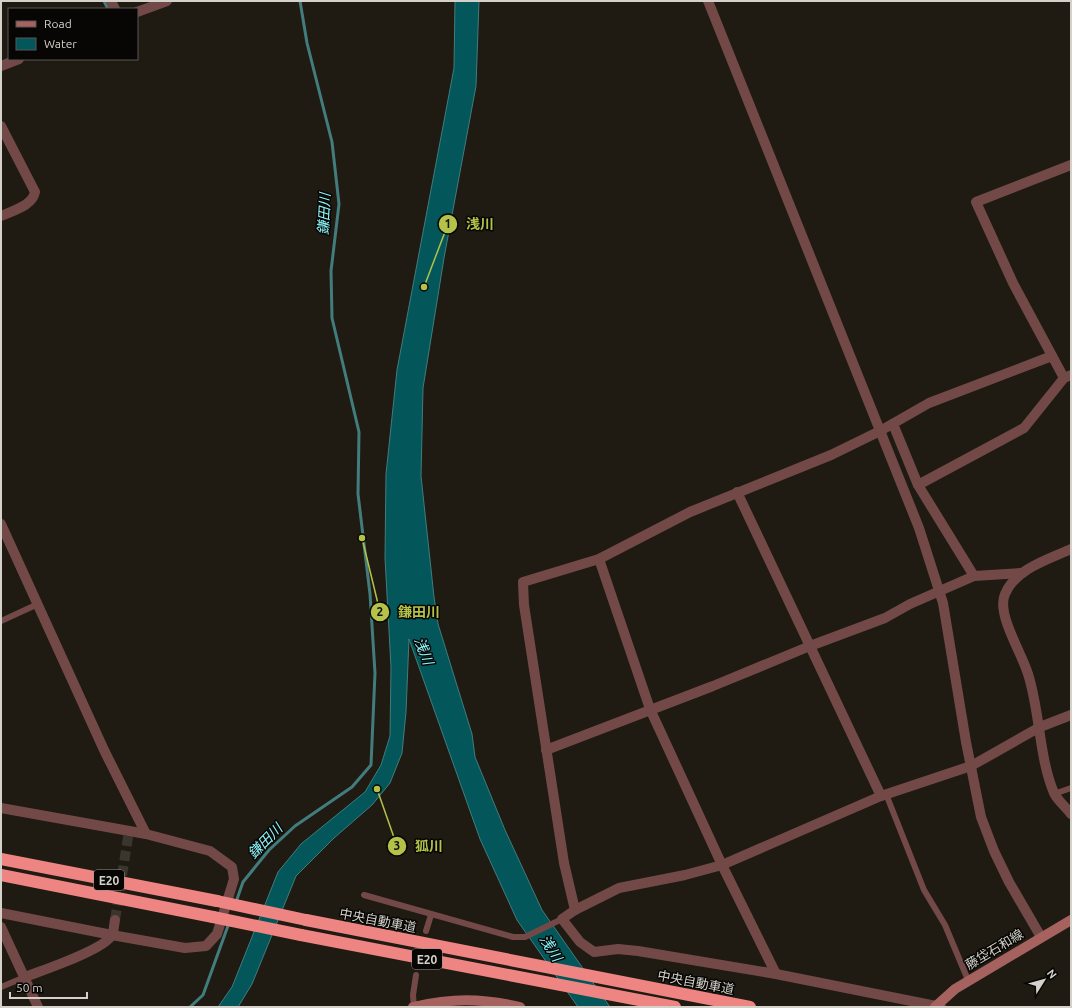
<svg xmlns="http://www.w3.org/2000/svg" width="1072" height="1008" font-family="Ubuntu,'Noto Sans JP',sans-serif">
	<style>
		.water { fill: #03575b; stroke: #427c7d }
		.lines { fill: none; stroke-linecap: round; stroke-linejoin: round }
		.stream { stroke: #427c7d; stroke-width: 3 }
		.minor-tunnel { stroke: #3a362e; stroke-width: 10; stroke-dasharray: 10 5; stroke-linecap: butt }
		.service { stroke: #734947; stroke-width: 6 }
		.minor { stroke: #734947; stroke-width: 10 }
		.tertiary { stroke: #734947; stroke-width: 10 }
		.secondary { stroke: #a5625f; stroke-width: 10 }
		.motorway { stroke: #ef8583; stroke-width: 12 }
		.motorway-bridge { stroke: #ef8583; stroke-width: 12 }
		.labels { text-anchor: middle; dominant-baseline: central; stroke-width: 3; stroke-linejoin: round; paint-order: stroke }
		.shield { fill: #070604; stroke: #96948f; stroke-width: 1 }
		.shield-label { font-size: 12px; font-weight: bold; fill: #d4d1cb }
		.street-label { font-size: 13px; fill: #d4d1cb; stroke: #070604 }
		.water-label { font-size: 14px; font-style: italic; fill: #8ef9fe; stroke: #070604 }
		.leader { fill: none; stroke: #b5c249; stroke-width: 1.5 }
		.callout-dot { fill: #b5c249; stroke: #070604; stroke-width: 1.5 }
		.mark-label { font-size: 12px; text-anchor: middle; font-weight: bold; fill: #111 }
		.callout-label { font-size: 14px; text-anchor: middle; font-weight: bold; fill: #b5c249; stroke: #070604; stroke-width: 3; stroke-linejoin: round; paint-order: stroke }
	</style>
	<rect width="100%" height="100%" fill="#1f1b12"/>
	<!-- water -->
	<polygon class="water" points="455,1 479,1 476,86 444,258 423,388 421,476 434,597 438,624 472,734 475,757 505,830 542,910 610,1007 578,1007 517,920 480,839 409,639 406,712 402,753 390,783 372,805 334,838 296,876 252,984 238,1007 218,1007 232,987 278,872 301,844 365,792 381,765 390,736 391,667 385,558 386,474 397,370 454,68"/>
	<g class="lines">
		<!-- stream -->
		<g class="stream">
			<polyline points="104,1 108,9"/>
			<polyline points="236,902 243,882 269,850 295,826 352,787 371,765 375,673 370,594 358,494 359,432 332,318 331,271 339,204 332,142 307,43 300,1"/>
			<polyline points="190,1007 203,995 229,923"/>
		</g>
		<!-- minor-tunnel -->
		<polyline class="minor-tunnel" points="115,920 129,831"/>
		<!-- service -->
		<g class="service">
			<polyline points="1,621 38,604"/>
			<polyline points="886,794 924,890 945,925 968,980"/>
			<polyline points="1054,794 1071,788"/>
			<polyline points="364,895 513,937 525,937 562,919"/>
			<polyline points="426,931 431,915"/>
			<polyline points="1,987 25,977"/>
			<polyline points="414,1007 413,995 416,975"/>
		</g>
		<!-- minor -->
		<g class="minor">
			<polyline points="111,1 115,9"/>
			<polyline points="1064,378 1013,283 976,202 1071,165"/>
			<polyline points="893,424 918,485 974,576"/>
			<polyline points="918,485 1024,428 1064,378 1071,375"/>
			<polyline points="737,492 881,796"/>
			<path d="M1071,549C1049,559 1015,569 1005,594C996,614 1022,653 1028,674C1040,711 1039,758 1054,793C1057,800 1066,807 1071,814"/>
			<polyline points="599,559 650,709 722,865 776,974"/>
			<polyline points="546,750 713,686 810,646 885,618 910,604 974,576 1021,573"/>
			<polyline points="1,808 146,834 210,851 232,867 234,879 217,934 206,946 185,948 112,935 1,913"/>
			<polyline points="575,910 564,863 524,605 523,582 599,559 690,512 831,455 880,431 929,403 1052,356"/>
			<polyline points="1,927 38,1007"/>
			<path d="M25,977C43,970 104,950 112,935C114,931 114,924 115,920"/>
			<polyline points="941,1007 776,974 638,951 618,949 594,952 580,942 562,919 575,910 619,888 685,875 722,865 881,796 971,766 1040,727 1071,715"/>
		</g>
		<!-- tertiary -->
		<g class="tertiary">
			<polyline points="708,1 919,528 943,603 966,742 981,817 994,851 1009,882 1041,937"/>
			<polyline points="137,12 167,1"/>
			<polyline points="1,66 19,59"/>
			<path d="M1,126L35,192C32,206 14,210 1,216"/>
			<polyline points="1,524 104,750 146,834"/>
		</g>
		<!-- secondary -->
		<g class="secondary">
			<path d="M413,1007C452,998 481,998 520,1007"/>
			<polyline points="935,1007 955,989 1071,920"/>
		</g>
		<!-- motorway -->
		<g class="motorway">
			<polyline points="1,859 217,901"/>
			<polyline points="1,875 213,917"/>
			<polyline points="306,920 750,1007"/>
			<polyline points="301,935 675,1007"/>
		</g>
		<!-- motorway-bridge -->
		<g class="motorway-bridge">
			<polyline points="217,901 306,920"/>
			<polyline points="213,917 301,935"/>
		</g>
	</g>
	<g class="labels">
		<!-- shield labels -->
		<g class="shield">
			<rect x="94" y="870" width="30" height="20" rx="3"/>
			<rect x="412" y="949" width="30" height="20" rx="3"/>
		</g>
		<g class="shield-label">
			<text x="109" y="880">E20</text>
			<text x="427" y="959">E20</text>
		</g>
		<!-- street labels -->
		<g class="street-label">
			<text transform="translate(378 920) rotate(11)">中央自動車道</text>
			<text transform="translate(994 949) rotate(-31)">藤垈石和線</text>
			<text transform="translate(696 982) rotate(11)">中央自動車道</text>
		</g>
		<!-- water labels -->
		<g class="water-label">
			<text transform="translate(324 214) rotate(-87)">鎌田川</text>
			<text transform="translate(424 651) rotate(69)">浅川</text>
			<text transform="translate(265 841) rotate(-46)">鎌田川</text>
			<text transform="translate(551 948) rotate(58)">浅川</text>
		</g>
	</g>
	<!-- callouts -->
	<path class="leader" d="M424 287L448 224M362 538L380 612M377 789L397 846"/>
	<g class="callout-dot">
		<circle cx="424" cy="287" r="4"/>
		<circle cx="362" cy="538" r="4"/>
		<circle cx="377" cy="789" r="4"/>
		<circle cx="448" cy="224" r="10"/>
		<circle cx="380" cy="612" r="10"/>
		<circle cx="397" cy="846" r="10"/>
	</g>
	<g class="mark-label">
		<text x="448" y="228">1</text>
		<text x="380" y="616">2</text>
		<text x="397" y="850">3</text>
	</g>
	<g class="callout-label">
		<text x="480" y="229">浅川</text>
		<text x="419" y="617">鎌田川</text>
		<text x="429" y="851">狐川</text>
	</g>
	<!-- border -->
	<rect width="1072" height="1008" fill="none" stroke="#d4d1cb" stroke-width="4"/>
	<!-- legend -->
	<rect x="8" y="8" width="130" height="52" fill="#070604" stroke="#595754"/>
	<rect x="16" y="21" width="20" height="6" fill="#a5625f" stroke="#595754"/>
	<text x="44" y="28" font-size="12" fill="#d4d1cb">Road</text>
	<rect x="16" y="38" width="20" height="12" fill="#03575b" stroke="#595754"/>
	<text x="44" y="48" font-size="12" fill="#d4d1cb">Water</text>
	<!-- north arrow -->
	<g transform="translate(1044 980) rotate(53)" stroke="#070604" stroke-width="3" paint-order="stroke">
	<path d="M0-3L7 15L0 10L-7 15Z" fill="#d4d1cb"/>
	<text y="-6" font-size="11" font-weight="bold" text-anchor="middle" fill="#d4d1cb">N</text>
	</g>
	<!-- scale -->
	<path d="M10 992v6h77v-6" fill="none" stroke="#d4d1cb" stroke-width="2"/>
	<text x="16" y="992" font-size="12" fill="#d4d1cb" stroke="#070604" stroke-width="3" paint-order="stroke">50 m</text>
</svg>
